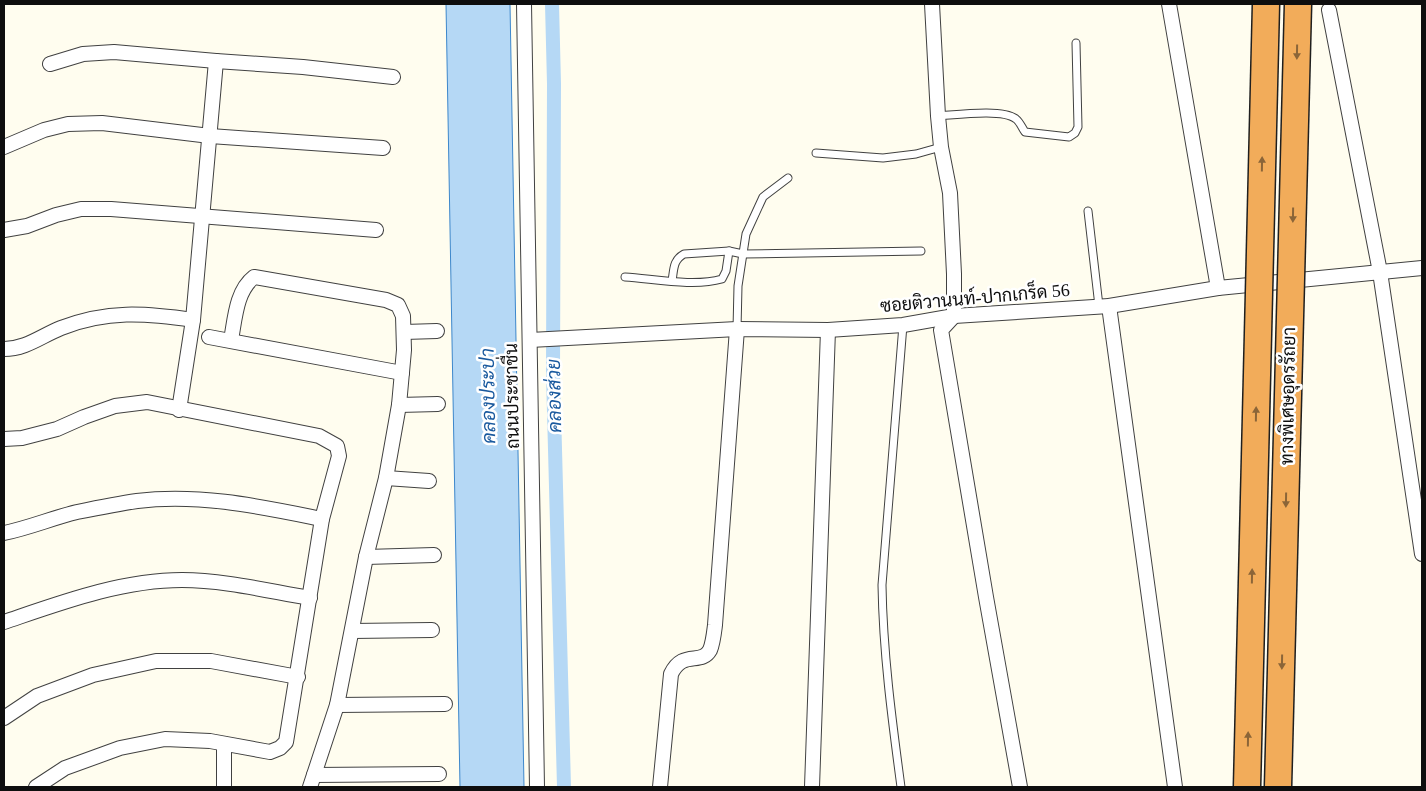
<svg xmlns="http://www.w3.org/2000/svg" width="1426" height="791" font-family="'Times New Roman',Sarabun,serif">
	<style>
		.water { fill: #b5d8f5; stroke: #3d87cb }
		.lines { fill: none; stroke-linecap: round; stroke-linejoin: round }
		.canal { stroke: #b5d8f5; stroke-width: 14 }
		.lane-casing { stroke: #414141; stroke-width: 9 }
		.street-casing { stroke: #414141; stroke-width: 16 }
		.lane { stroke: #fff; stroke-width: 7 }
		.street { stroke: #fff; stroke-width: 14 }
		.highway-bridge-casing { stroke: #1f1f1f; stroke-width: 29; stroke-linecap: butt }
		.highway-bridge { stroke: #f2ac5a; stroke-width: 26 }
		.oneway { fill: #8b6538 }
		.labels { text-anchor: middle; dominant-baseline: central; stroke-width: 5; stroke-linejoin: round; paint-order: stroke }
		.street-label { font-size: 18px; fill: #0e0e0e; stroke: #fff }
		.water-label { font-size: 19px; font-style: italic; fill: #19599e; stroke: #fff }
	</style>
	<rect width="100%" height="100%" fill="#fffdef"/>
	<!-- water -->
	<polygon class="water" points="446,4 510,4 524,787 460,787"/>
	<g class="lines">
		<!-- canal -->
		<polyline class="canal" points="552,4 554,84 553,374 564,787"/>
		<defs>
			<g id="lane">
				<path d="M938,116C955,115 1003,108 1016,119C1020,122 1022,128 1025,132L1069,137L1075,133L1078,127L1076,43"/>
				<polyline points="816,153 883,158 916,154 941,147"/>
				<polyline points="1088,211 1099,306"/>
				<path d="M625,277C655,279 694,287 722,279L726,271L729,251"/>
				<path d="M672,281C674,269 673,260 684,254L729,251L743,254L921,251"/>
				<polyline points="737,329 738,286 746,234 763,197 788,178"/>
				<path d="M901,787C892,720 883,652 882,585L903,325"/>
			</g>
			<g id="street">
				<polyline points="524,4 537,787"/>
				<polyline points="932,4 938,116 941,147 950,193 954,274 954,316 941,330 986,597 1020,787"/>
				<polyline points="1169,4 1218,288"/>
				<polyline points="1329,10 1380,272 1422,554"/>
				<polyline points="50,64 83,54 114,52 216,61 303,67 393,77"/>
				<polyline points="4,147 44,130 68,124 102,123 210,136 383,148"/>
				<polyline points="4,230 27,226 56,215 81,209 111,209 376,230"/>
				<polyline points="1109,306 1175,787"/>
				<polyline points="404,332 437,331"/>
				<polyline points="209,337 402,373"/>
				<path d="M231,340C235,319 236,291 254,277L386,300L398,305L403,316L404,350L399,405L386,478L366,557L337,705L310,787"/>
				<polyline points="530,340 737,329 828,330 903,325 954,316 1109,306 1218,288 1422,268"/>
				<path d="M4,349C26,349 41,336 61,328C107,310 145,313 193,320"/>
				<polyline points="399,405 438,404"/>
				<polyline points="179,410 193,320 216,61"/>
				<polyline points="4,439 22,438 57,429 84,417 115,406 147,402 319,436 337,446 339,456 322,519 286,742 280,748 270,752 210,741 165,739 120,748 65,768 36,787"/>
				<polyline points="386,478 429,481"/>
				<path d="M4,533C29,528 52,518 77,512C97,508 117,504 137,501C199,493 262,507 322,519"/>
				<polyline points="366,557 434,555"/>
				<path d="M4,622C60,603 121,580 182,580C224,580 268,591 310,598"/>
				<polyline points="352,631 432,630"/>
				<polyline points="337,705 445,704"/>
				<polyline points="4,718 37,696 93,675 156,661 211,661 298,677"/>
				<polyline points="224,744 224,787"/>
				<polyline points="314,775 439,774"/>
				<path d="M660,787L671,674C683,649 701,666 710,650C713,643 714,633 715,625L737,329"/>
				<polyline points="812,787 828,330"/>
			</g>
		</defs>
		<!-- lane casing -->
		<use href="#lane" class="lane-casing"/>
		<!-- street casing -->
		<use href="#street" class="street-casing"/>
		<!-- lane -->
		<use href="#lane" class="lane"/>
		<!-- street -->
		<use href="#street" class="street"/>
		<defs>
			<g id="highway-bridge">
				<polyline points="1247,787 1266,4"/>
				<polyline points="1278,787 1298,4"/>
			</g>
		</defs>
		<!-- highway-bridge casing -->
		<use href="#highway-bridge" class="highway-bridge-casing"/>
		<!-- highway-bridge -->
		<use href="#highway-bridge" class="highway-bridge"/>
	</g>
	<!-- one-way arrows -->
	<defs><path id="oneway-solid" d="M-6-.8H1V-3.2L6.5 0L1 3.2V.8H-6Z" transform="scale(1.25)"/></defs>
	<g class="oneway">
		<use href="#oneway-solid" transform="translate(1297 52) rotate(91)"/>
		<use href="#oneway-solid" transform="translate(1262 164) rotate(-89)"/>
		<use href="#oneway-solid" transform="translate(1293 215) rotate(91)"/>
		<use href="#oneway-solid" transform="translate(1256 414) rotate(-89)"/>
		<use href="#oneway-solid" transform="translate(1286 500) rotate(91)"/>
		<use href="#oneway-solid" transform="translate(1252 576) rotate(-89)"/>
		<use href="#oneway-solid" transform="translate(1282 662) rotate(91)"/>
		<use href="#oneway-solid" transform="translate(1248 739) rotate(-89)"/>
	</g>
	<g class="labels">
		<!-- street labels -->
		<g class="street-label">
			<text transform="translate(975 298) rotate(-5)">ซอยติวานนท์-ปากเกร็ด 56</text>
			<text transform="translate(512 396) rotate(-91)">ถนนประชาชื่น</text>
			<text transform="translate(1288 396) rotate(-89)">ทางพิเศษอุดรรัถยา</text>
		</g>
		<!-- water labels -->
		<g class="water-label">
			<text transform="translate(488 396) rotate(-91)">คลองประปา</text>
			<text transform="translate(554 396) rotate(-91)">คลองส่วย</text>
		</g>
	</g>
	<!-- border -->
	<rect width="1426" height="791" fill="none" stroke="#0e0e0e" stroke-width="10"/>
</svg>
